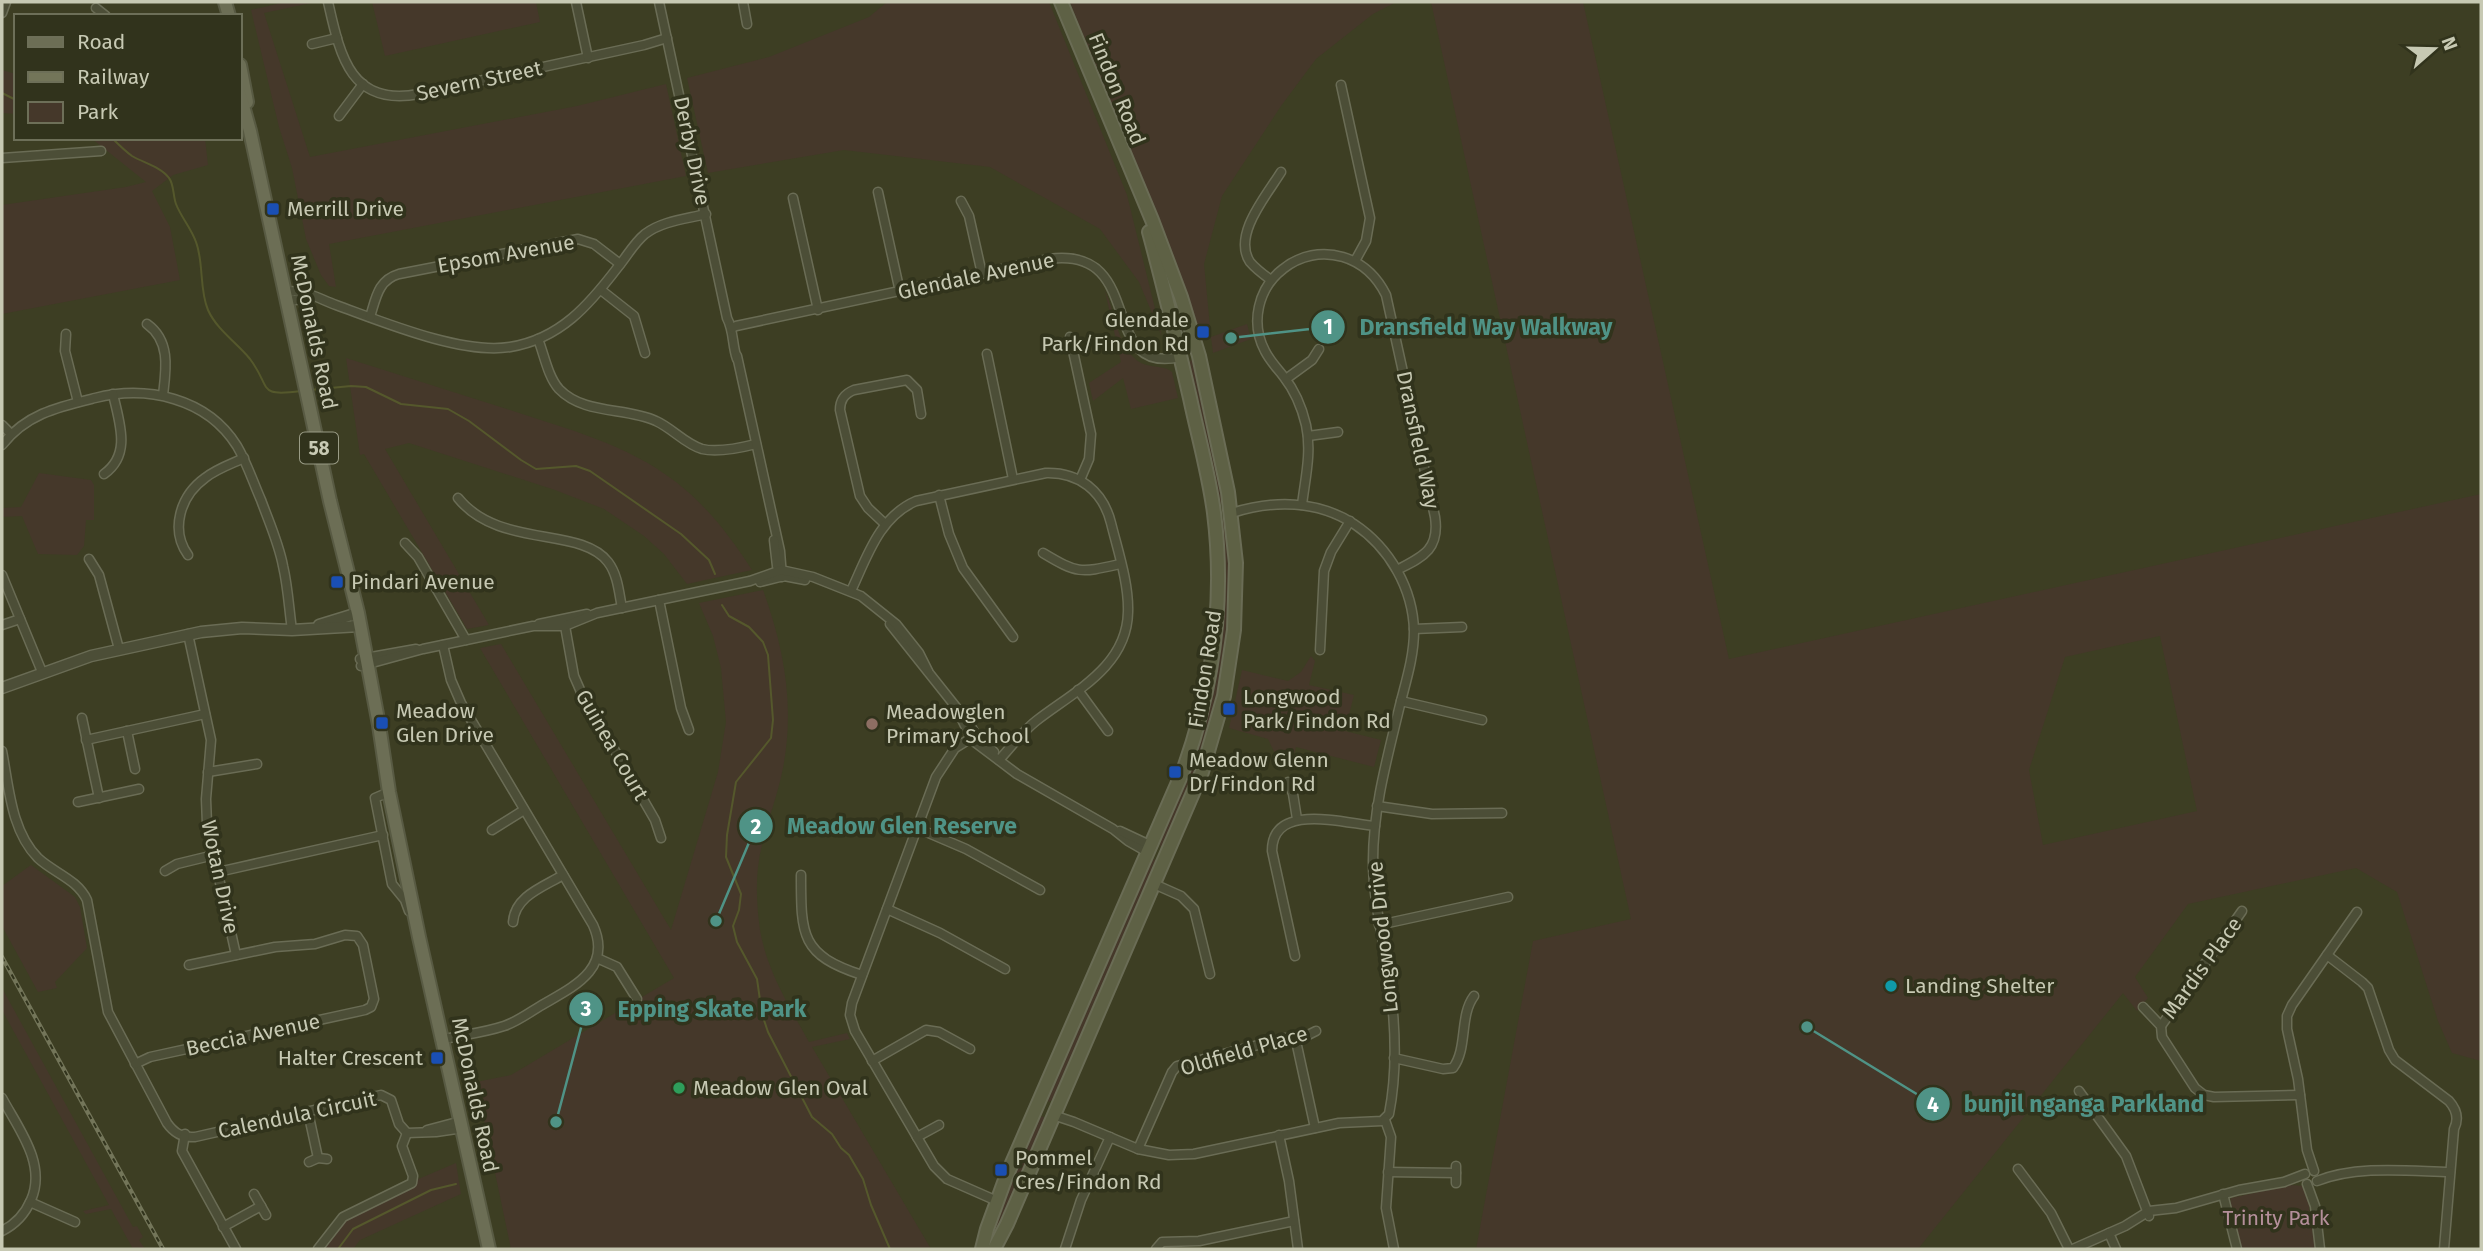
<svg xmlns="http://www.w3.org/2000/svg" width="2483" height="1251" font-family="'Fira Sans',sans-serif">
	<style>
		.green { fill: #45382a; fill-rule: evenodd }
		.lines { fill: none; stroke-linecap: round; stroke-linejoin: round }
		.stream { stroke: #55582c; stroke-width: 2 }
		.minor-casing { stroke: #6a6c55; stroke-width: 11 }
		.tertiary-casing { stroke: #6a6c55; stroke-width: 13 }
		.secondary-casing { stroke: #6a6c55; stroke-width: 16 }
		.primary-casing { stroke: #585a43; stroke-width: 16 }
		.minor { stroke: #4c4e37; stroke-width: 8 }
		.tertiary { stroke: #4c4e37; stroke-width: 10 }
		.secondary { stroke: #5e6145; stroke-width: 12 }
		.primary { stroke: #6c6e55; stroke-width: 12 }
		.rail-casing { stroke: #737559; stroke-width: 4.5 }
		.rail { stroke: #31331c; stroke-width: 2; stroke-dasharray: 5; stroke-linecap: butt }
		.transit-dot { fill: #1a4fb4; stroke: #31331c; stroke-width: 2.5 }
		.education-dot { fill: #8d6e63; stroke: #31331c; stroke-width: 2.5 }
		.culture-dot { fill: #0f9aa8; stroke: #31331c; stroke-width: 2.5 }
		.leisure-dot { fill: #2e9e5b; stroke: #31331c; stroke-width: 2.5 }
		.labels { text-anchor: middle; dominant-baseline: central; stroke-width: 7; stroke-linejoin: round; paint-order: stroke }
		.shield { fill: #31331c; stroke: #9a9c86; stroke-width: 2 }
		.shield-label { font-size: 19px; font-weight: bold; fill: #c7c9b3 }
		.street-label { font-size: 21px; fill: #c7c9b3; stroke: #31331c }
		.poi-label { font-size: 21px; fill: #c7c9b3; stroke: #31331c; text-anchor: start }
		.park-label { font-size: 21px; fill: #b48f9a; stroke: #31331c }
		.leader { fill: none; stroke: #4f9386; stroke-width: 2.5 }
		.callout-dot { fill: #4f9386; stroke: #31331c; stroke-width: 2.5 }
		.mark-label { font-size: 21px; text-anchor: middle; font-weight: bold; fill: #fff }
		.callout-label { font-size: 23px; text-anchor: middle; font-weight: bold; fill: #4f9386; stroke: #31331c; stroke-width: 7; stroke-linejoin: round; paint-order: stroke }
	</style>
	<rect width="100%" height="100%" fill="#3d3e23"/>
	<!-- green -->
	<g class="green">
		<polygon points="286,2 316,2 264,13 310,157 577,106 666,84 686,176 329,244 336,287 329,286 321,275 306,239 292,168 279,127 251,10"/>
		<polygon points="372,2 536,2 540,22 385,56"/>
		<polygon points="887,2 1049,2 1127,195 1162,337 1139,282 1100,229 990,167 844,150 708,173 687,78 769,57 869,17"/>
		<polygon points="1070,2 1396,2 1373,14 1316,59 1281,106 1222,196 1204,264 1211,337 1247,324 1251,339 1213,353 1211,338 1203,340"/>
		<path d="M1431,2H1583L1729,659L2481,494V1061L2452,1053L2438,1021L2397,892L2356,868L2188,904L2135,977L2148,998L2137,1011L2123,993L1918,1249H1476L1533,941L1631,919ZM2160,636L2197,811L2043,845L2029,770L2065,657Z"/>
		<polygon points="2,70 16,74 16,114 2,113"/>
		<polygon points="91,138 205,138 208,165 173,175 152,191 170,227 180,280 2,314 2,205 126,187 146,182"/>
		<path d="M1105,291C1116,314 1117,349 1141,363C1151,368 1164,365 1172,372L1178,398L1131,409L1123,378L1093,401L1089,383L1121,362Z"/>
		<path d="M346,358C401,375 455,393 510,410C567,429 627,444 676,482C708,507 730,536 752,570L687,584L664,554L644,536L604,509L555,490L409,443L385,449L489,625L467,629L364,454L360,455Z"/>
		<polygon points="1192,360 1195,360 1225,504 1221,504 1214,496 1187,362"/>
		<polygon points="39,473 91,480 94,485 94,520 86,520 84,546 77,555 38,554 22,516 2,517 2,508 21,507"/>
		<polygon points="1226,516 1234,602 1215,726 1164,847 1161,848 1158,838 1202,717 1219,536 1222,520"/>
		<path d="M763,590C784,648 795,706 783,768C778,794 768,819 762,845C755,872 756,902 760,930C767,971 789,1006 809,1042L847,1033L850,1039L812,1047L931,1249H511L476,1082L511,1075L674,978L480,648L501,644L671,930L718,772L726,722L721,668L713,636L699,603Z"/>
		<polygon points="1311,656 1315,661 1309,685 1354,695 1345,731 1381,740 1374,767 1296,747 1290,769 1283,770 1268,739 1229,728 1242,670 1288,681 1301,672"/>
		<polygon points="1155,859 1157,862 1058,1096 1049,1102 1046,1098 1147,864"/>
		<polygon points="31,865 75,897 80,907 87,948 55,982 57,988 38,992 2,926 2,886"/>
		<polygon points="2,988 133,1227 137,1226 143,1237 139,1240 145,1249 133,1249 111,1209 86,1214 83,1211 109,1205 2,1010"/>
		<polygon points="1040,1116 1044,1117 1045,1122 998,1232 993,1233 991,1231 998,1204"/>
		<polygon points="456,1163 461,1194 360,1240 353,1249 323,1249 346,1219 409,1189 416,1180"/>
		<polygon points="2290,1185 2306,1186 2311,1203 2309,1208 2315,1249 2241,1249 2230,1205 2231,1198"/>
	</g>
	<g class="lines">
		<!-- stream -->
		<g class="stream">
			<polyline points="2,93 16,100"/>
			<path d="M112,138C118,144 125,151 132,156C144,163 161,167 169,178C174,184 173,196 176,204C181,217 191,228 196,242C204,263 199,289 208,310C217,330 237,343 250,359C272,388 256,397 301,391"/>
			<polyline points="310,390 351,386 366,387 401,404 448,409 469,421 521,460 536,469 576,466 590,471 681,534 709,560 715,574"/>
			<polyline points="722,605 729,616 749,627 763,642 768,655 773,720 771,738 736,782 727,835 726,857 741,894 739,910 733,926 737,942 757,979 762,1014 768,1032 812,1117 832,1134 841,1148 849,1155 863,1179 871,1205 890,1249"/>
			<polyline points="338,1249 353,1229 431,1190 456,1184"/>
		</g>
		<defs>
			<g id="minor">
				<path d="M328,2C340,55 350,107 419,94L644,45L667,38"/>
				<polyline points="576,2 588,58"/>
				<path d="M659,2L727,318C734,331 732,345 737,359"/>
				<polyline points="743,2 747,24"/>
				<polyline points="96,8 106,16"/>
				<polyline points="2,13 6,2"/>
				<polyline points="312,44 337,38"/>
				<polyline points="1341,85 1370,218 1366,241 1355,261"/>
				<polyline points="339,116 363,84"/>
				<polyline points="2,158 101,151"/>
				<polyline points="878,192 900,292"/>
				<polyline points="793,198 818,310"/>
				<polyline points="961,201 969,216 982,274"/>
				<path d="M1271,280C1264,275 1256,269 1250,262C1232,235 1267,195 1281,172"/>
				<polyline points="601,290 634,316 645,353"/>
				<path d="M285,292C303,288 319,299 336,305C383,322 462,355 510,347C560,339 589,305 618,267C627,256 634,243 645,234C662,221 686,219 706,214"/>
				<polyline points="287,301 311,298"/>
				<path d="M370,317C376,298 378,280 399,274L578,239L594,244L620,264"/>
				<path d="M147,324C171,341 166,370 163,395"/>
				<path d="M732,328L736,326L1049,259C1148,246 1096,376 1180,357"/>
				<polyline points="66,334 65,351 78,402"/>
				<polyline points="1070,337 1091,434 1089,459 1080,480"/>
				<path d="M538,339C544,354 548,377 559,389C584,415 626,407 656,421C672,428 685,444 702,449C718,453 740,448 756,444"/>
				<polyline points="987,354 1013,479"/>
				<polyline points="737,356 780,551 782,577"/>
				<polyline points="1286,379 1312,360 1319,349"/>
				<polyline points="2,425 11,434"/>
				<polyline points="1308,436 1338,432"/>
				<path d="M2,445C26,414 58,407 95,398C147,385 207,398 237,446C247,463 253,482 261,500C269,522 279,544 283,566C288,587 289,609 292,630"/>
				<path d="M104,474C132,454 119,422 113,394"/>
				<polyline points="939,495 949,534 963,568 1013,637"/>
				<path d="M458,498C499,549 581,526 608,562C618,575 619,593 622,608"/>
				<path d="M1302,505C1305,479 1312,452 1306,425C1302,408 1295,391 1284,377C1277,368 1270,361 1265,351C1250,323 1258,288 1283,269C1300,255 1322,251 1343,257C1363,263 1377,277 1386,295L1435,517C1440,550 1422,557 1397,570"/>
				<path d="M885,524L868,508L860,496L840,410C840,400 844,394 854,390L907,380L917,390L921,414"/>
				<polyline points="774,540 777,566 780,575"/>
				<polyline points="405,543 418,557 466,640"/>
				<path d="M1043,553C1078,574 1080,573 1120,564"/>
				<path d="M188,555C170,530 180,496 205,478C216,469 231,464 244,458"/>
				<polyline points="89,559 99,575 119,649"/>
				<polyline points="2,575 42,672"/>
				<polyline points="760,582 784,576 805,580"/>
				<path d="M851,591C867,557 879,517 916,501L1046,473C1079,472 1103,491 1111,523C1118,551 1129,584 1128,612C1127,667 1073,692 1036,721C1022,732 1011,747 999,760"/>
				<polyline points="659,600 681,708 689,730"/>
				<polyline points="562,620 565,626 574,676 581,692 655,820 661,838"/>
				<polyline points="539,624 587,614"/>
				<polyline points="890,624 956,707 972,740 1017,774 1113,829 1128,841 1149,853"/>
				<polyline points="2,625 20,619"/>
				<polyline points="1414,629 1462,627"/>
				<polyline points="188,634 211,740 206,799 207,824 236,955"/>
				<polyline points="1320,650 1324,571 1331,552 1350,521"/>
				<polyline points="360,659 416,649"/>
				<polyline points="361,666 423,649 533,626 565,626 597,613 750,581 781,570 813,577 861,596 896,624 919,653 928,671"/>
				<polyline points="1078,690 1108,731"/>
				<polyline points="1401,701 1482,720"/>
				<polyline points="965,716 976,735 994,752"/>
				<polyline points="82,718 99,798"/>
				<polyline points="127,731 135,769"/>
				<polyline points="976,735 955,748 936,777 852,1003 850,1015 855,1031 934,1166 947,1179 997,1201"/>
				<polyline points="86,740 205,714"/>
				<path d="M2,751C9,787 11,831 38,858C54,873 77,879 87,900L108,1012L167,1123C174,1133 182,1138 195,1137L381,1095L391,1100L399,1124L407,1133L436,1132L463,1128"/>
				<polyline points="208,772 257,764"/>
				<polyline points="1288,782 1293,794 1297,819"/>
				<polyline points="389,792 375,798 392,884 405,900 409,911"/>
				<polyline points="78,802 139,789"/>
				<polyline points="1377,806 1432,814 1502,813"/>
				<polyline points="917,828 966,849 1040,890"/>
				<polyline points="492,830 524,810"/>
				<polyline points="1120,831 1152,846"/>
				<polyline points="165,871 177,864 214,855"/>
				<polyline points="218,872 383,835"/>
				<path d="M801,875C801,936 801,955 862,975"/>
				<polyline points="1154,884 1181,896 1194,909 1210,974"/>
				<polyline points="887,909 940,933 1005,969"/>
				<path d="M513,922C515,896 543,887 563,875"/>
				<polyline points="1379,925 1508,897"/>
				<path d="M2327,955L2362,982L2368,988L2389,1050L2395,1060L2449,1101C2457,1110 2459,1119 2454,1129L2444,1249"/>
				<path d="M1295,956L1272,851C1272,802 1343,823 1375,826"/>
				<polyline points="597,958 617,967 637,999"/>
				<polyline points="2143,1007 2161,1026 2162,1037 2195,1088 2204,1095 2214,1097 2300,1095"/>
				<polyline points="2161,1026 2242,911"/>
				<path d="M440,1040C461,1035 483,1033 504,1026C517,1022 530,1012 542,1005C573,987 613,969 593,925L461,703L451,680L443,645"/>
				<polyline points="1296,1041 1315,1128"/>
				<path d="M1394,1058L1443,1069L1453,1068C1468,1048 1459,1016 1474,996"/>
				<polyline points="872,1061 926,1030 939,1032 970,1049"/>
				<polyline points="135,1064 150,1057 365,1010 371,1007 374,999 363,945 357,936 345,935 315,944 275,947 189,965"/>
				<polyline points="2079,1091 2126,1156 2149,1216"/>
				<path d="M2,1098C18,1128 47,1164 31,1200C25,1214 16,1224 2,1231"/>
				<polyline points="308,1112 318,1158"/>
				<path d="M1053,1115L1074,1122L1138,1149L1169,1155L1194,1154L1339,1123L1382,1121L1389,1114C1398,1068 1395,1016 1388,971C1382,934 1373,898 1373,861C1373,809 1387,759 1399,709C1405,684 1414,658 1414,631C1413,589 1390,548 1354,524C1317,500 1273,500 1232,513"/>
				<polyline points="1385,1120 1391,1137 1386,1208 1394,1249"/>
				<polyline points="427,1130 461,1121"/>
				<polyline points="185,1134 182,1151 236,1249"/>
				<polyline points="1279,1135 1289,1181 1298,1249"/>
				<polyline points="917,1137 939,1125"/>
				<polyline points="1138,1149 1172,1072 1177,1066 1285,1038 1292,1038 1296,1041 1316,1031"/>
				<polyline points="309,1162 318,1158 327,1159"/>
				<polyline points="1456,1166 1456,1183"/>
				<polyline points="2018,1169 2051,1213 2069,1249"/>
				<polyline points="2314,1171 2307,1150 2298,1079 2287,1029 2287,1016 2292,1005 2357,912"/>
				<polyline points="1388,1172 1456,1173"/>
				<path d="M2317,1181C2357,1165 2408,1171 2450,1172"/>
				<polyline points="2307,1184 2315,1206 2320,1249"/>
				<polyline points="254,1194 266,1215"/>
				<polyline points="2223,1194 2237,1249"/>
				<polyline points="30,1202 75,1222"/>
				<polyline points="223,1227 261,1206"/>
				<polyline points="2109,1233 2116,1249"/>
				<polyline points="318,1249 343,1217 412,1183 413,1176 402,1146 407,1133"/>
				<polyline points="1065,1249 1081,1200 1110,1137"/>
				<polyline points="1156,1249 1162,1242 1199,1241 1294,1221"/>
				<polyline points="2073,1249 2125,1226 2149,1211 2176,1208 2239,1190 2284,1182 2305,1174"/>
			</g>
			<g id="tertiary">
				<polyline points="319,625 358,613"/>
				<polyline points="2,688 91,656 201,632 242,628 292,630 360,626"/>
			</g>
			<g id="secondary">
				<path d="M982,1249L987,1229L1006,1177L1183,771C1213,688 1225,601 1214,513C1209,474 1198,436 1190,398C1177,342 1164,287 1149,232"/>
				<polyline points="994,1249 1007,1224 1202,772 1224,696 1234,630 1236,563 1228,492 1199,356 1181,297 1152,220 1061,2"/>
			</g>
			<g id="primary">
				<polyline points="225,2 229,16"/>
				<polyline points="240,65 247,102"/>
				<polyline points="240,95 250,131 330,501 358,613 379,725 389,792 419,937 489,1249"/>
			</g>
		</defs>
		<!-- minor casing -->
		<use href="#minor" class="minor-casing"/>
		<!-- tertiary casing -->
		<use href="#tertiary" class="tertiary-casing"/>
		<!-- secondary casing -->
		<use href="#secondary" class="secondary-casing"/>
		<!-- primary casing -->
		<use href="#primary" class="primary-casing"/>
		<!-- minor -->
		<use href="#minor" class="minor"/>
		<!-- tertiary -->
		<use href="#tertiary" class="tertiary"/>
		<!-- secondary -->
		<use href="#secondary" class="secondary"/>
		<!-- primary -->
		<use href="#primary" class="primary"/>
		<defs>
			<polyline id="rail" points="2,957 163,1249"/>
		</defs>
		<!-- rail casing -->
		<use href="#rail" class="rail-casing"/>
		<!-- rail -->
		<use href="#rail" class="rail"/>
	</g>
	<!-- markers -->
	<g class="transit-dot">
		<rect x="266" y="202" width="14" height="14" rx="3.5"/>
		<rect x="1196" y="325" width="14" height="14" rx="3.5"/>
		<rect x="330" y="575" width="14" height="14" rx="3.5"/>
		<rect x="1222" y="702" width="14" height="14" rx="3.5"/>
		<rect x="375" y="716" width="14" height="14" rx="3.5"/>
		<rect x="1168" y="765" width="14" height="14" rx="3.5"/>
		<rect x="430" y="1051" width="14" height="14" rx="3.5"/>
		<rect x="994" y="1163" width="14" height="14" rx="3.5"/>
	</g>
	<circle class="education-dot" cx="872" cy="724" r="7"/>
	<circle class="culture-dot" cx="1891" cy="986" r="7"/>
	<circle class="leisure-dot" cx="679" cy="1088" r="7"/>
	<g class="labels">
		<!-- shield labels -->
		<rect class="shield" x="300" y="432.5" width="38" height="31" rx="5"/>
		<g class="shield-label">
			<text x="319" y="448">58</text>
		</g>
		<!-- street labels -->
		<g class="street-label">
			<text transform="translate(479 81) rotate(-12)">Severn Street</text>
			<text transform="translate(1117 89) rotate(68)">Findon Road</text>
			<text transform="translate(692 151) rotate(78)">Derby Drive</text>
			<text transform="translate(506 254) rotate(-10)">Epsom Avenue</text>
			<text transform="translate(976 276) rotate(-12)">Glendale Avenue</text>
			<text transform="translate(314 332) rotate(78)">McDonalds Road</text>
			<text transform="translate(1418 440) rotate(78)">Dransfield Way</text>
			<text transform="translate(1205 669) rotate(-81)">Findon Road</text>
			<text transform="translate(612 745) rotate(60)">Guinea Court</text>
			<text transform="translate(220 877) rotate(78)">Wotan Drive</text>
			<text transform="translate(1383 937) rotate(-96)">Longwood Drive</text>
			<text transform="translate(2202 968) rotate(-54)">Mardis Place</text>
			<text transform="translate(253 1035) rotate(-12)">Beccia Avenue</text>
			<text transform="translate(1244 1051) rotate(-16)">Oldfield Place</text>
			<text transform="translate(475 1095) rotate(78)">McDonalds Road</text>
			<text transform="translate(297 1115) rotate(-12)">Calendula Circuit</text>
		</g>
		<!-- poi labels -->
		<g class="poi-label">
			<text x="287" y="209">Merrill Drive</text>
			<text x="1189" y="320" text-anchor="end">Glendale<tspan x="1189" dy="24">Park/Findon Rd</tspan></text>
			<text x="351" y="582">Pindari Avenue</text>
			<text x="1243" y="697">Longwood<tspan x="1243" dy="24">Park/Findon Rd</tspan></text>
			<text x="396" y="711">Meadow<tspan x="396" dy="24">Glen Drive</tspan></text>
			<text x="886" y="712">Meadowglen<tspan x="886" dy="24">Primary School</tspan></text>
			<text x="1189" y="760">Meadow Glenn<tspan x="1189" dy="24">Dr/Findon Rd</tspan></text>
			<text x="1905" y="986">Landing Shelter</text>
			<text x="423" y="1058" text-anchor="end">Halter Crescent</text>
			<text x="693" y="1088">Meadow Glen Oval</text>
			<text x="1015" y="1158">Pommel<tspan x="1015" dy="24">Cres/Findon Rd</tspan></text>
		</g>
		<!-- park labels -->
		<g class="park-label">
			<text x="2276" y="1218">Trinity Park</text>
		</g>
	</g>
	<!-- callouts -->
	<path class="leader" d="M1231 338L1328 327M716 921L756 826M556 1122L586 1009M1807 1027L1933 1104"/>
	<g class="callout-dot">
		<circle cx="1231" cy="338" r="7"/>
		<circle cx="716" cy="921" r="7"/>
		<circle cx="556" cy="1122" r="7"/>
		<circle cx="1807" cy="1027" r="7"/>
		<circle cx="1328" cy="327" r="18"/>
		<circle cx="756" cy="826" r="18"/>
		<circle cx="586" cy="1009" r="18"/>
		<circle cx="1933" cy="1104" r="18"/>
	</g>
	<g class="mark-label">
		<text x="1328" y="334">1</text>
		<text x="756" y="834">2</text>
		<text x="586" y="1016">3</text>
		<text x="1933" y="1112">4</text>
	</g>
	<g class="callout-label">
		<text x="1486" y="335">Dransfield Way Walkway</text>
		<text x="902" y="834">Meadow Glen Reserve</text>
		<text x="712" y="1017">Epping Skate Park</text>
		<text x="2084" y="1112">bunjil nganga Parkland</text>
	</g>
	<!-- border -->
	<rect width="2483" height="1251" fill="none" stroke="#c7c9b3" stroke-width="7"/>
	<!-- legend -->
	<rect x="14" y="14" width="228" height="126" fill="#31331c" stroke="#6d6f58" stroke-width="2"/>
	<rect x="28" y="37" width="35" height="10" fill="#6c6e55" stroke="#6d6f58" stroke-width="2"/>
	<text x="77" y="49" font-size="21" fill="#c7c9b3">Road</text>
	<rect x="28" y="72" width="35" height="10" fill="#737559" stroke="#6d6f58" stroke-width="2"/>
	<text x="77" y="84" font-size="21" fill="#c7c9b3">Railway</text>
	<rect x="28" y="102" width="35" height="21" fill="#45382a" stroke="#6d6f58" stroke-width="2"/>
	<text x="77" y="119" font-size="21" fill="#c7c9b3">Park</text>
	<!-- north arrow -->
	<g transform="translate(2434 49) rotate(70)" stroke="#31331c" stroke-width="5" paint-order="stroke">
	<path d="M0-5L12 26L0 18L-12 26Z" fill="#c7c9b3"/>
	<text y="-10" font-size="19" font-weight="bold" text-anchor="middle" fill="#c7c9b3">N</text>
	</g>
</svg>
